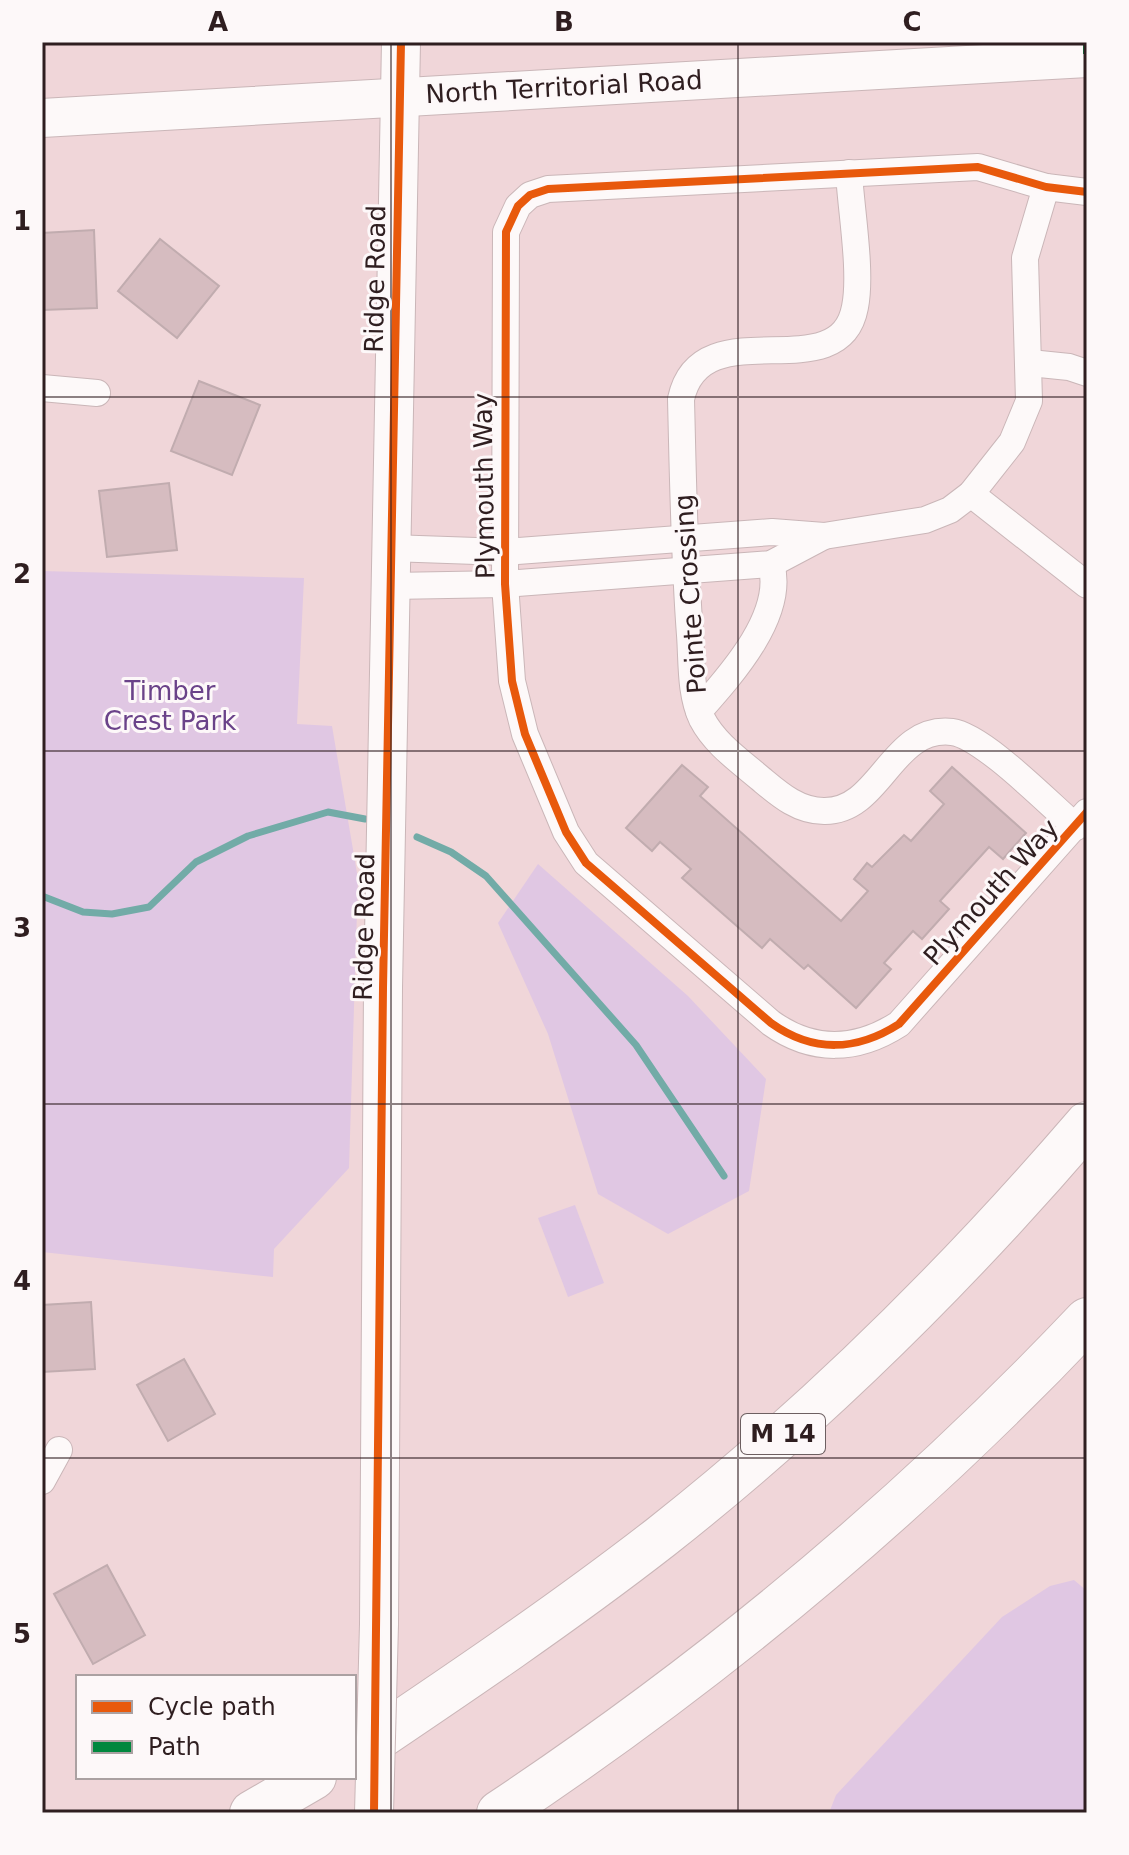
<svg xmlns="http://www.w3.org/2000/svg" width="1129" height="1855" font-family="'DejaVu Sans',sans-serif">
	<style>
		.green { fill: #e0c7e3 }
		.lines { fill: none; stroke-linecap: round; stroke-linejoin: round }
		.stream { stroke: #72aba7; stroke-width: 7 }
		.building { fill: #d6bcc0; stroke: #c1acaf; stroke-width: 2 }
		.street-casing { stroke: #cab6b8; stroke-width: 28 }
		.secondary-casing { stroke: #cab6b8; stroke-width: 40 }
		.highway-casing { stroke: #cab6b8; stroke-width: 46 }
		.street { stroke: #fdf9f9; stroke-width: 26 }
		.secondary { stroke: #fdf9f9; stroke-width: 38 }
		.highway { stroke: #fdf9f9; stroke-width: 44 }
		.secondary-bridge-casing { stroke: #cab6b8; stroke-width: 40; stroke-linecap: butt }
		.secondary-bridge { stroke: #fdf9f9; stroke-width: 38 }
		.quiet { stroke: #00873e; stroke-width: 6; stroke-dasharray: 12 6; stroke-linecap: butt }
		.cycleway-casing { stroke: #fdf8f9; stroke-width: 13 }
		.cycleway { stroke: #e8590c; stroke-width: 8 }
		.grid { fill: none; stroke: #2f1e20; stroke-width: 2; stroke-opacity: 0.55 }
		.labels { text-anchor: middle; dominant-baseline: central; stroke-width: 6; stroke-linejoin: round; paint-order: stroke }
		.shield { fill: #fdf8f9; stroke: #6d5f61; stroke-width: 2 }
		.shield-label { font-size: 24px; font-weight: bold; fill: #2f1e20 }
		.street-label { font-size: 26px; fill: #2f1e20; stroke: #fdf8f9 }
		.park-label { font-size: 26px; fill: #6a4289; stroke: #fdf8f9 }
		.neatline { fill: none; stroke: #2f1e20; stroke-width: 3 }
		.grid-label { font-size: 26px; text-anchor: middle; font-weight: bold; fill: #2f1e20 }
	</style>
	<rect width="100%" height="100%" fill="#f0d6d9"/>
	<!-- green -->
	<g class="green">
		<polygon points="42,571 304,578 297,724 332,726 358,879 349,1168 274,1249 273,1277 42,1252"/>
		<polygon points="538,864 688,996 766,1079 749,1191 668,1234 598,1194 548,1034 498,923"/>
		<polygon points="575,1205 604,1283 568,1297 538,1218"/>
		<polygon points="1074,1580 1087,1591 1087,1813 829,1813 836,1795 1002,1617 1050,1586"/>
	</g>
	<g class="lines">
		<!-- stream -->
		<g class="stream">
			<polyline points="417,837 451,852 486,876 636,1045 724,1176"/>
			<polyline points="42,896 83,912 112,914 149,907 196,862 248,836 328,812 365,819"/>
		</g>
	</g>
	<!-- building -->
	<g class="building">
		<polygon points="94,230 97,308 42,310 42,233"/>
		<polygon points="160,239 219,286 177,338 118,291"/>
		<polygon points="199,381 260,405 232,475 171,451"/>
		<polygon points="169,483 177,550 107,557 99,491"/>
		<polygon points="682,765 708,787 700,796 841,921 868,891 854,879 867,863 872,867 904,835 911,841 944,804 930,791 952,767 1026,833 1003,859 989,847 940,901 949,909 922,939 913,931 884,963 891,969 856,1008 808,965 804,969 770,939 762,948 682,878 691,869 660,842 652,851 626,828"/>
		<polygon points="91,1302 95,1369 42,1372 42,1305"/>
		<polygon points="184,1359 215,1414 168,1441 137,1385"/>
		<polygon points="107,1565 145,1635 93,1664 54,1594"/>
	</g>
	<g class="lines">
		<defs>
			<g id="street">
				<path d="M849,173C851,210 862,272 855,307C839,393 701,306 681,399C683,478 684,557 690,635C692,662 690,694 702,719C715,744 740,761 761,779C779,794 798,811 824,811C881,812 891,725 952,732C983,736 1049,804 1076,827"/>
				<path d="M1087,192L1046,187L978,167L548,189L530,195L518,206L506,232L505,584L512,681L525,734L566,832L586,863L771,1023C813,1053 857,1051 899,1024L1087,812"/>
				<polyline points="1030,363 1069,367 1087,373"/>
				<polyline points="42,388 97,393"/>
				<polyline points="971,494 1087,585"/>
				<polyline points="390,548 505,552 772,532 824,536 925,520 950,510 971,494 1012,442 1029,401 1025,258 1046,187"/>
				<polyline points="391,586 505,584 771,564 824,536"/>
				<path d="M699,711C731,675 786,614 771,564"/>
				<polyline points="42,1481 59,1450"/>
			</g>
			<g id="secondary">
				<polyline points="42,118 1087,58"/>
				<polyline points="379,1624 383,988 401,42"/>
			</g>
			<g id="highway">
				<path d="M354,1754C458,1684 562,1614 661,1537C816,1415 958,1274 1087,1124"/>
				<polyline points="252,1813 314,1777"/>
				<path d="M499,1813C714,1670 909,1508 1087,1320"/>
			</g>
		</defs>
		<!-- street casing -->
		<use href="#street" class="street-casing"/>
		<!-- secondary casing -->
		<use href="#secondary" class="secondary-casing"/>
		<!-- highway casing -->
		<use href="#highway" class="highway-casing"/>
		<!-- street -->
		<use href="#street" class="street"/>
		<!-- secondary -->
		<use href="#secondary" class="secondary"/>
		<!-- highway -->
		<use href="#highway" class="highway"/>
		<defs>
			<polyline id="secondary-bridge" points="374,1813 379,1624"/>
		</defs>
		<!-- secondary-bridge casing -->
		<use href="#secondary-bridge" class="secondary-bridge-casing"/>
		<!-- secondary-bridge -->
		<use href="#secondary-bridge" class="secondary-bridge"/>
		<!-- quiet -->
		<polyline class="quiet" points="1086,42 1086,58"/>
		<defs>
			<g id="cycleway">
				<path d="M1087,192L1046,187L978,167L548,189L530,195L518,206L506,232L505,584L512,681L525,734L566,832L586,863L771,1023C813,1053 857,1051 899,1024L1087,812"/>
				<polyline points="374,1813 383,988 401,42"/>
			</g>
		</defs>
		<!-- cycleway casing -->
		<use href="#cycleway" class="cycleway-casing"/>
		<!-- cycleway -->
		<use href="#cycleway" class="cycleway"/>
	</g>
	<!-- grid -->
	<path class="grid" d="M391,42V1813M738,42V1813M42,397H1087M42,751H1087M42,1104H1087M42,1458H1087"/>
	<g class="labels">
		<!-- shield labels -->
		<rect class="shield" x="741" y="1414" width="84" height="40" rx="6"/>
		<g class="shield-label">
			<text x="783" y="1434">M 14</text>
		</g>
		<!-- street labels -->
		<g class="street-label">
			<text transform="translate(564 87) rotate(-3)">North Territorial Road</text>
			<text transform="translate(375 279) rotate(-89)">Ridge Road</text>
			<text transform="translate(484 486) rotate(-91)">Plymouth Way</text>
			<text transform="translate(690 594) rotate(-94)">Pointe Crossing</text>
			<text transform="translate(991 892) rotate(-48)">Plymouth Way</text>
			<text transform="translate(364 927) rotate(-89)">Ridge Road</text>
		</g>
		<!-- park labels -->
		<g class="park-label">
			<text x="170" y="691">Timber<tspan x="170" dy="30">Crest Park</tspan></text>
		</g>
	</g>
	<!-- border -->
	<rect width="1129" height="1855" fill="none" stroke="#fdf8f9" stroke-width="88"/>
	<!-- legend -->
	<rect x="76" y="1675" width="280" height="104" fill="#fdf8f9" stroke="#aba1a2" stroke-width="2"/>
	<rect x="92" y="1701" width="40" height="12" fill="#e8590c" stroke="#aba1a2" stroke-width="2"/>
	<text x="148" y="1715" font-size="24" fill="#2f1e20">Cycle path</text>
	<rect x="92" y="1741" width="40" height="12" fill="#00873e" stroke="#aba1a2" stroke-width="2"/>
	<text x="148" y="1755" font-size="24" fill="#2f1e20">Path</text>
	<rect x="44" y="44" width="1041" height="1767" class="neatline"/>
	<g class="grid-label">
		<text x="218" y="31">A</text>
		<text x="564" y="31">B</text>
		<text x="912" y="31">C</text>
		<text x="22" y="230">1</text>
		<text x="22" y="583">2</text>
		<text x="22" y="937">3</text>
		<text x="22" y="1290">4</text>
		<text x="22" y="1643">5</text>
	</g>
</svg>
